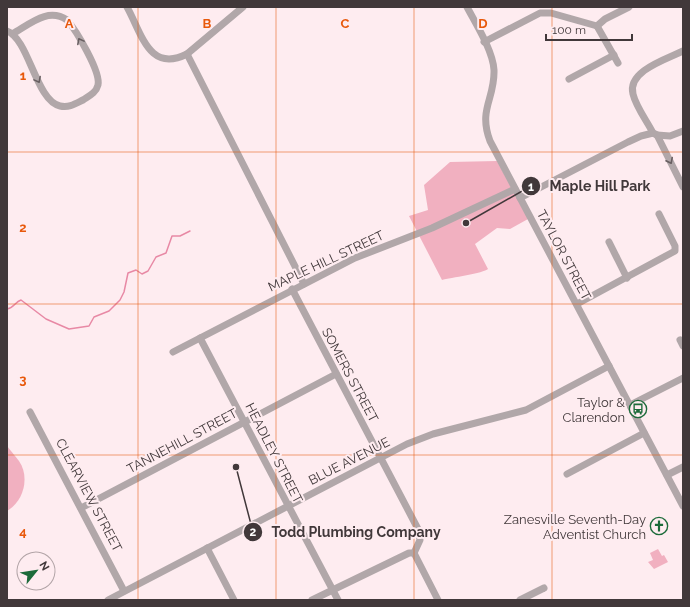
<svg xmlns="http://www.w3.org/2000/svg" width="690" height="607" font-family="Raleway,sans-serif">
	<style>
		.green { fill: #f1b0c0 }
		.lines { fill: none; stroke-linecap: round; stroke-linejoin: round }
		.stream { stroke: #e889a5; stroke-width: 1.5 }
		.minor { stroke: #b1a7a9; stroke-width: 7 }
		.oneway { stroke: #685f61 }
		.grid { fill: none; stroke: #e8590c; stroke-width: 1; stroke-opacity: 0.55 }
		.labels { text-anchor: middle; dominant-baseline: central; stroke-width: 4; stroke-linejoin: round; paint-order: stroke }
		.street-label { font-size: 13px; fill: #41383a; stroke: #feecf0 }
		.poi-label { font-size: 13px; fill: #41383a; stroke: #feecf0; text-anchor: end }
		.grid-label { font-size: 13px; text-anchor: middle; font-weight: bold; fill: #e8590c; stroke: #feecf0; stroke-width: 4; stroke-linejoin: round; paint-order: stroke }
		.leader { fill: none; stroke: #41383a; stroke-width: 1.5 }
		.callout-dot { fill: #41383a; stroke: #feecf0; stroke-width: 1.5 }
		.mark-label { font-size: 12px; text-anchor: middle; font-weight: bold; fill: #fff }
		.callout-label { font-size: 14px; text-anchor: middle; font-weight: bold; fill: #41383a; stroke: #feecf0; stroke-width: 4; stroke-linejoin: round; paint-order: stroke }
	</style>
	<rect width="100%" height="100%" fill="#feecf0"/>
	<!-- green -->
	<g class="green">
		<path d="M497,161L528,219L510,229L497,228L475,244L488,269C484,273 450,278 442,280L409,216L428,210L424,185L450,162Z"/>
		<path d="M7,446C11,451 15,456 19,461C30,477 24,501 7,511Z"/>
		<polygon points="658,549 662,556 664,555 668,562 654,569 648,562 653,560 650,553"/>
	</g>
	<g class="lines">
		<!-- stream -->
		<path class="stream" d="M7,309C14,308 15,302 21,300L46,319L69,329L89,326L94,317L109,311L120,300L124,292L128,273L136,270L142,274L148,271L156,257L166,253L172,236H180L190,231"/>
		<!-- minor -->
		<g class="minor">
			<path d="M127,7C142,34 149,73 187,54L304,284"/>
			<path d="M467,7C476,24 493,51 494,70C495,99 478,109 490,141L683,506"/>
			<polyline points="597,26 618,63"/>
			<path d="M7,31C29,39 36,101 60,106C69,108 75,104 83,100C89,96 96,93 98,85C101,72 76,30 67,20C48,7 30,24 12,34"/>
			<polyline points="484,42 540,13 551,13 597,26 605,19 629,7"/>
			<path d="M683,51C667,59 627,71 633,94C636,107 647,121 653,133L657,135L683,187"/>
			<polyline points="187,54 243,7"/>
			<polyline points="569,79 614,55"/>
			<polyline points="657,135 670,136 683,131"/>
			<polyline points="520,198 628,142 641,136 653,133"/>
			<polyline points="609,242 627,278"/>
			<polyline points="292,289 418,529 420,540 414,553 438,600"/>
			<polyline points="577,304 675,251 675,246 659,214"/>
			<polyline points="200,338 338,600"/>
			<polyline points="680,340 683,346"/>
			<polyline points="173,352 355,258 432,228 515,189"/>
			<polyline points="630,405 683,378"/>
			<polyline points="30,412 124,591"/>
			<polyline points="567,474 644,433"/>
			<polyline points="667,475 683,467"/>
			<polyline points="81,508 336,374"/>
			<polyline points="207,548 234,600"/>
			<polyline points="108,600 407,444 433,434 526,410 609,366"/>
			<polyline points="312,600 409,553 414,553"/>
			<polyline points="520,600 544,588"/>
		</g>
	</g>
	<!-- one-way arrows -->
	<defs><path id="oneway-chevron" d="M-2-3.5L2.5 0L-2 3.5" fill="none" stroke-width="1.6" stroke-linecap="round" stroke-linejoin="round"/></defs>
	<g class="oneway">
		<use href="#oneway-chevron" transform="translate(80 41) rotate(-118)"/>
		<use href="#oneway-chevron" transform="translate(38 80) rotate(62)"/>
		<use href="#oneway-chevron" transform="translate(670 161) rotate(63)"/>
	</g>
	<!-- grid -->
	<path class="grid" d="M138,7V600M276,7V600M414,7V600M552,7V600M7,152H683M7,304H683M7,455H683"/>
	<!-- icons -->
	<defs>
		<symbol id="bus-ring" viewBox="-11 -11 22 22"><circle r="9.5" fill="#feecf0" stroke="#1c6b3a" stroke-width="1.5"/><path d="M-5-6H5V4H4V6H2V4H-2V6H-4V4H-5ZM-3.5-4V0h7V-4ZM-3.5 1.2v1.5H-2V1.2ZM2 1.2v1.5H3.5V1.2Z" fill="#1c6b3a"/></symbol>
		<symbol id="church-ring" viewBox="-11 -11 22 22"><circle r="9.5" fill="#feecf0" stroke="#1c6b3a" stroke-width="1.5"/><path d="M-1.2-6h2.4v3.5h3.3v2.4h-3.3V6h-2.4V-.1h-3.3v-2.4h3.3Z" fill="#1c6b3a"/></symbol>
	</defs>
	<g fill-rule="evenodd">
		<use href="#bus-ring" x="628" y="399" width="20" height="20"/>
		<use href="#church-ring" x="649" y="516" width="20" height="20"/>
	</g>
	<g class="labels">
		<!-- street labels -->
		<g class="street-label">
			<text transform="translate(564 255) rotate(62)">TAYLOR STREET</text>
			<text transform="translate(326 261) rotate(-25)">MAPLE HILL STREET</text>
			<text transform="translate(350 375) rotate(62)">SOMERS STREET</text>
			<text transform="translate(182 441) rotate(-28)">TANNEHILL STREET</text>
			<text transform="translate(274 453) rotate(63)">HEADLEY STREET</text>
			<text transform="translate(349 461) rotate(-27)">BLUE AVENUE</text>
			<text transform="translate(89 495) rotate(62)">CLEARVIEW STREET</text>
		</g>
		<!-- poi labels -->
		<g class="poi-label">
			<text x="625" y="402">Taylor &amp;<tspan x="625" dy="15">Clarendon</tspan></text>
			<text x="646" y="519">Zanesville Seventh-Day<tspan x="646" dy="15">Adventist Church</tspan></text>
		</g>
	</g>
	<g class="grid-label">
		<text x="69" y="28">A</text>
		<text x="207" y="28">B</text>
		<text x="345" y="28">C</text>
		<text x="483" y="28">D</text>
		<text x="23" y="80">1</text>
		<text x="23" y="232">2</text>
		<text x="23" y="384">3</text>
		<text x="23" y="536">4</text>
	</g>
	<!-- callouts -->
	<path class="leader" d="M466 223L531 186M236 467L253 532"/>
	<g class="callout-dot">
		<circle cx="466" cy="223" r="4"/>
		<circle cx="236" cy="467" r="4"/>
		<circle cx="531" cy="186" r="10"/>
		<circle cx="253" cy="532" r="10"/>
	</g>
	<g class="mark-label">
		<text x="531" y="191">1</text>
		<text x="253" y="536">2</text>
	</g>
	<g class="callout-label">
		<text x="600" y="191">Maple Hill Park</text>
		<text x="356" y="537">Todd Plumbing Company</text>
	</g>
	<!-- border -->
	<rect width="690" height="607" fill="none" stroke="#41383a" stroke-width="16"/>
	<!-- north arrow -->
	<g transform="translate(36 571) rotate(60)"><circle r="19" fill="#feecf0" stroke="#b2a4a7"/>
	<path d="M0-3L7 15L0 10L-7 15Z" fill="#1c6b3a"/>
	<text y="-6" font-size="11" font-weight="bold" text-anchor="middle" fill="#41383a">N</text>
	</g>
	<!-- scale -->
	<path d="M546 34v6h86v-6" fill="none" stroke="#41383a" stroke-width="2"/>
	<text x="552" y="34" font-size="12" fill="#41383a" stroke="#feecf0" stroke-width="3" paint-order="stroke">100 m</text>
</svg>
